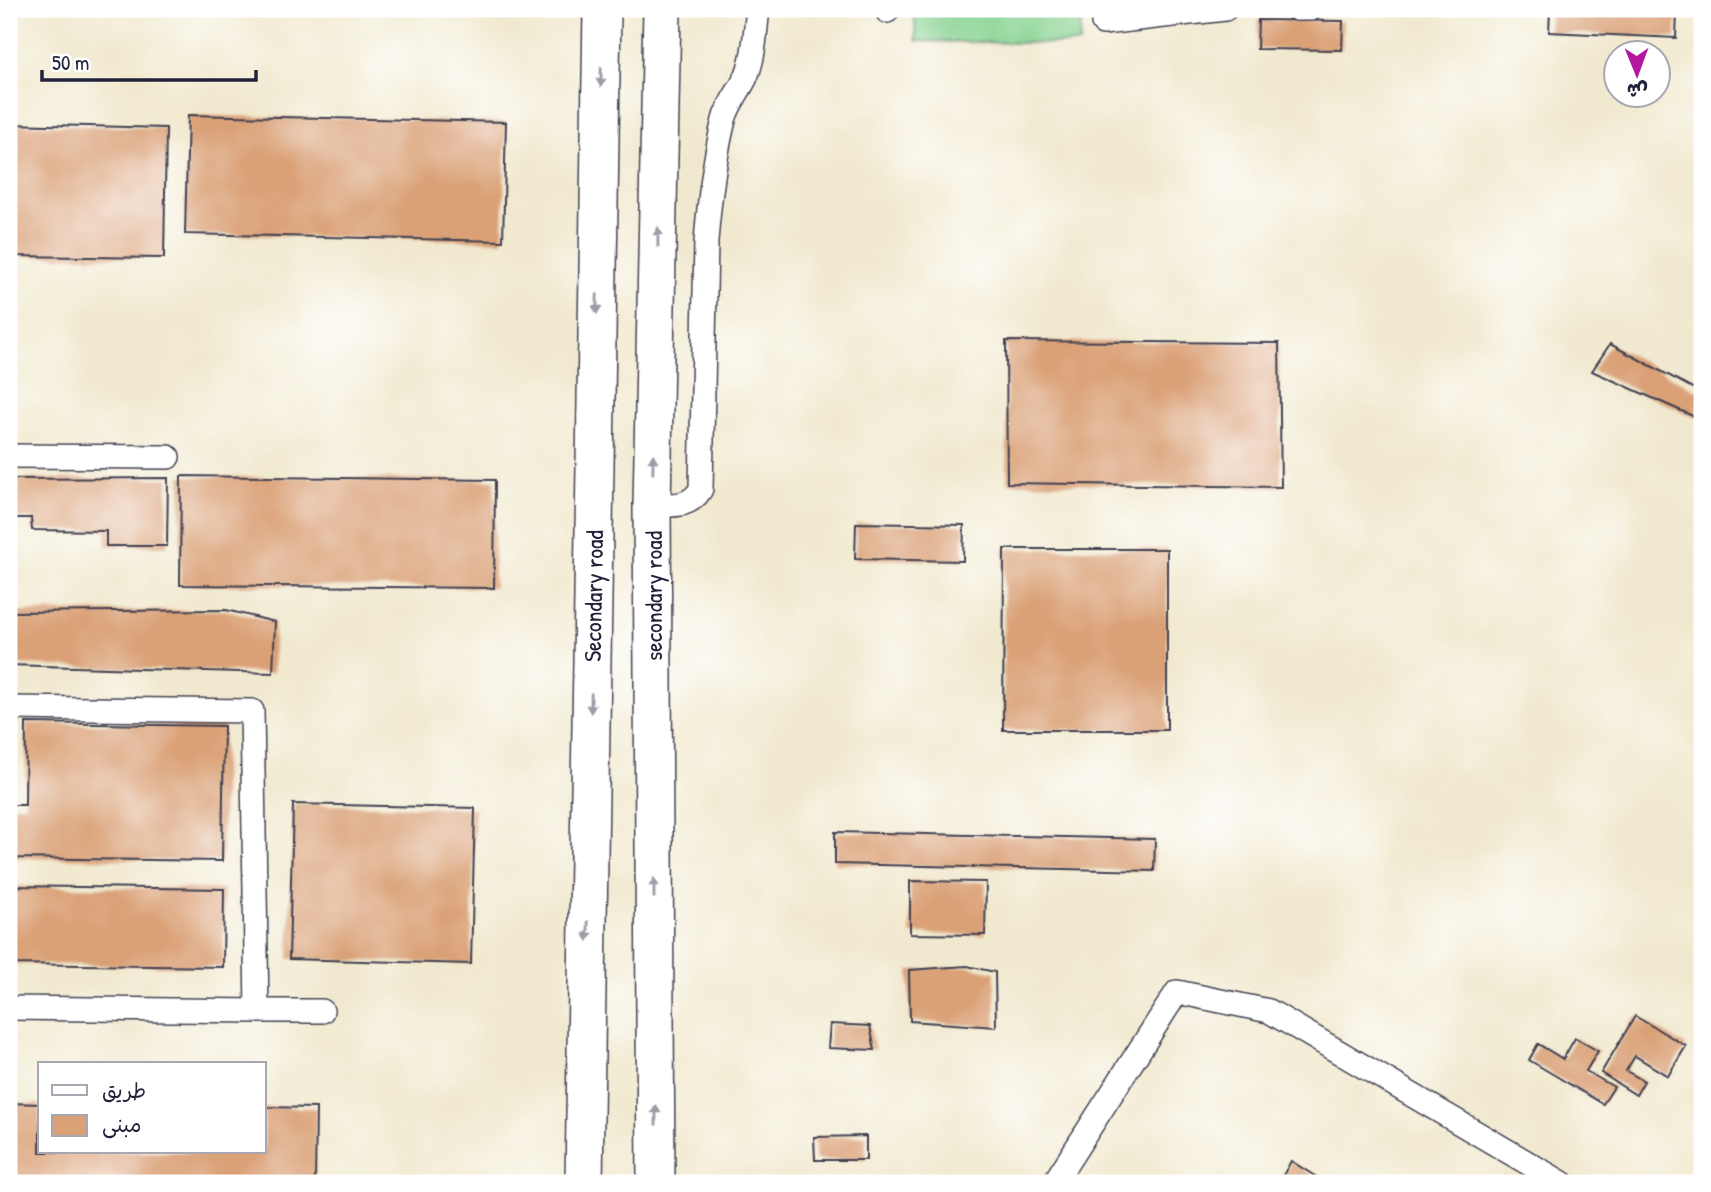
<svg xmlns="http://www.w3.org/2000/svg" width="1711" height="1192" font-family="'Patrick Hand','Playpen Sans Arabic',sans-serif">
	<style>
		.green { fill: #85d18e; stroke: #547a64; stroke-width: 2 }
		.building { fill: #daa177 }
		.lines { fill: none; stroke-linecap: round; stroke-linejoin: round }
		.minor-casing { stroke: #414051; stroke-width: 26 }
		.primary-casing { stroke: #414051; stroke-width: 40 }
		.minor { stroke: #fff; stroke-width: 23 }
		.primary { stroke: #fff; stroke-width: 37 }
		.oneway { fill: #9c9ca7 }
		.labels { text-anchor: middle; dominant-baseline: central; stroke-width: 5; stroke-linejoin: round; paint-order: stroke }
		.street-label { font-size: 24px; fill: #22223b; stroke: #fff }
	</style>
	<rect width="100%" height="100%" fill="#fff"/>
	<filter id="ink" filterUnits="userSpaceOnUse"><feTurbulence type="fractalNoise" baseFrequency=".0143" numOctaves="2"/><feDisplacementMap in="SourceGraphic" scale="14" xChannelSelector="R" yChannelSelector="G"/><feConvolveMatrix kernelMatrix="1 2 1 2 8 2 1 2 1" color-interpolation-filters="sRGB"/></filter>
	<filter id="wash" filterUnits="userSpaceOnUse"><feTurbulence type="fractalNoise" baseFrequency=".00686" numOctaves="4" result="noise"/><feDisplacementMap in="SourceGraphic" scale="28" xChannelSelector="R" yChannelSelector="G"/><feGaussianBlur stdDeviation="1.57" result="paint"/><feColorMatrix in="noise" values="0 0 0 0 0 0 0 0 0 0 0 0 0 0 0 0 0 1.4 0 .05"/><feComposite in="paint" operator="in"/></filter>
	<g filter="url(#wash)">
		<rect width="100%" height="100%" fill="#f1e9cf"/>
		<!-- green -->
		<polygon class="green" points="914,9 1081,9 1080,44 916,41"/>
		<g id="blocks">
			<!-- building -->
			<g class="building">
				<polygon points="1550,9 1677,9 1676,38 1549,32"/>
				<polygon points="1258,20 1343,21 1342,50 1257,49"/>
				<polygon points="188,115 506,122 503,241 185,234"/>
				<polygon points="9,124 166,128 164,258 9,256"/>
				<polygon points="1006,341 1279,343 1281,487 1007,483"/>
				<polygon points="1610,344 1702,393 1695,417 1592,371"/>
				<polygon points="181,476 495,480 494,588 180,585"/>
				<polygon points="168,478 167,546 106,546 106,531 32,530 31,518 9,518 9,479"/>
				<polygon points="856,523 964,525 963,561 855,559"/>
				<polygon points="1004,549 1167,549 1167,730 1003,730"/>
				<polygon points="226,610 275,622 273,673 9,665 9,612"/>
				<polygon points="26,723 224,726 222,861 9,858 9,805 25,805"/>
				<polygon points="293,804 475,808 471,964 289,959"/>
				<polygon points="835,832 1155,839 1154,871 835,864"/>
				<polygon points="910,881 986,882 985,935 910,934"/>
				<polygon points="9,886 224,889 223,967 9,964"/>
				<polygon points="967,966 995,972 996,1027 910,1021 909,970"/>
				<polygon points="1635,1016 1686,1046 1668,1076 1635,1056 1626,1071 1644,1081 1636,1095 1601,1073"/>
				<polygon points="830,1024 870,1026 875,1050 828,1048"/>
				<polygon points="1575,1038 1598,1051 1586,1071 1614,1087 1603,1104 1529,1060 1538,1044 1563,1059"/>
				<polygon points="9,1103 40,1104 40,1152 264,1152 264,1107 316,1108 315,1183 9,1183"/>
				<polygon points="866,1136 866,1160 815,1160 814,1137"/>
				<polygon points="1291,1161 1326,1183 1279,1183"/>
			</g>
		</g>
	</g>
	<g filter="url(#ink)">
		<use href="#blocks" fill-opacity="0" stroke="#414051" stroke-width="2"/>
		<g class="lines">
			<defs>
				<g id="minor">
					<polyline points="1104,9 1103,23 1225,9"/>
					<polyline points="1297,9 1310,9"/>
					<polyline points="887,11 887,9"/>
					<polyline points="9,456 168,457"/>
					<path d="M652,505C672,505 690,508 701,489L706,242C709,202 714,160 724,120C728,104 739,92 746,77C755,56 755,31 758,9"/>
					<polyline points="9,708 252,711 257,1011 9,1008"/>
					<polyline points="257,1011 322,1011"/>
					<polyline points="1054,1183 1177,992 1269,1011 1562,1183"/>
				</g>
				<g id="primary">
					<polyline points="584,1183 602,9"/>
					<polyline points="656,1183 652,505 662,9"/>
				</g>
			</defs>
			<!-- minor casing -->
			<use href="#minor" class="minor-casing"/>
			<!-- primary casing -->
			<use href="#primary" class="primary-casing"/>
			<!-- minor -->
			<use href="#minor" class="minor"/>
			<!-- primary -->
			<use href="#primary" class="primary"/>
		</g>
		<!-- one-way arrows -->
		<defs><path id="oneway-solid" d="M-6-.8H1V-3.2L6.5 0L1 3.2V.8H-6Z" transform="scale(1.75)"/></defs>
		<g class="oneway">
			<use href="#oneway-solid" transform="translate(601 77) rotate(91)"/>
			<use href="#oneway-solid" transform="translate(658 237) rotate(-89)"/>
			<use href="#oneway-solid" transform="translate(597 304) rotate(91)"/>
			<use href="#oneway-solid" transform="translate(653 464) rotate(-89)"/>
			<use href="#oneway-solid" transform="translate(591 703) rotate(91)"/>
			<use href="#oneway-solid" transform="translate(654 888) rotate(-90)"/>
			<use href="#oneway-solid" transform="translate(588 931) rotate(91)"/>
			<use href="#oneway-solid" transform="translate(656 1115) rotate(-90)"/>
		</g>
	</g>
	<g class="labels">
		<!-- street labels -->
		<g class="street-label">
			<text transform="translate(593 596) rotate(-89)">Secondary road</text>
			<text transform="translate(653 596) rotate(-90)">secondary road</text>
		</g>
	</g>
	<!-- margin -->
	<rect width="1711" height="1192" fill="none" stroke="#fff" stroke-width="35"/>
	<!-- legend -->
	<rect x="38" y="1062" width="228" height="91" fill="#ffffff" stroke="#a7a7b1" stroke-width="2"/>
	<rect x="52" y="1085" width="35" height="10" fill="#ffffff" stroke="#a7a7b1" stroke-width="2"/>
	<text x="102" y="1098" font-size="21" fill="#22223b">طريق</text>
	<rect x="52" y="1115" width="35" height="21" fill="#daa177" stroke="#a7a7b1" stroke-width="2"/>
	<text x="102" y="1132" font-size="21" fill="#22223b">مبنى</text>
	<!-- north arrow -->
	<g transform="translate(1637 74) rotate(179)"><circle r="33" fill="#ffffff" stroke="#a7a7b1" stroke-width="2"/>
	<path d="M0-5L12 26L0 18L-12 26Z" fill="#b5179e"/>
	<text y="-10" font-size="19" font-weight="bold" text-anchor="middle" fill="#22223b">ش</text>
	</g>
	<!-- scale -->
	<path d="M42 70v10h214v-10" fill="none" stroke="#22223b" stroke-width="3.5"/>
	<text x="52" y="70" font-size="21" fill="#22223b" stroke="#ffffff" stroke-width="5" paint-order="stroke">50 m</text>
</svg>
